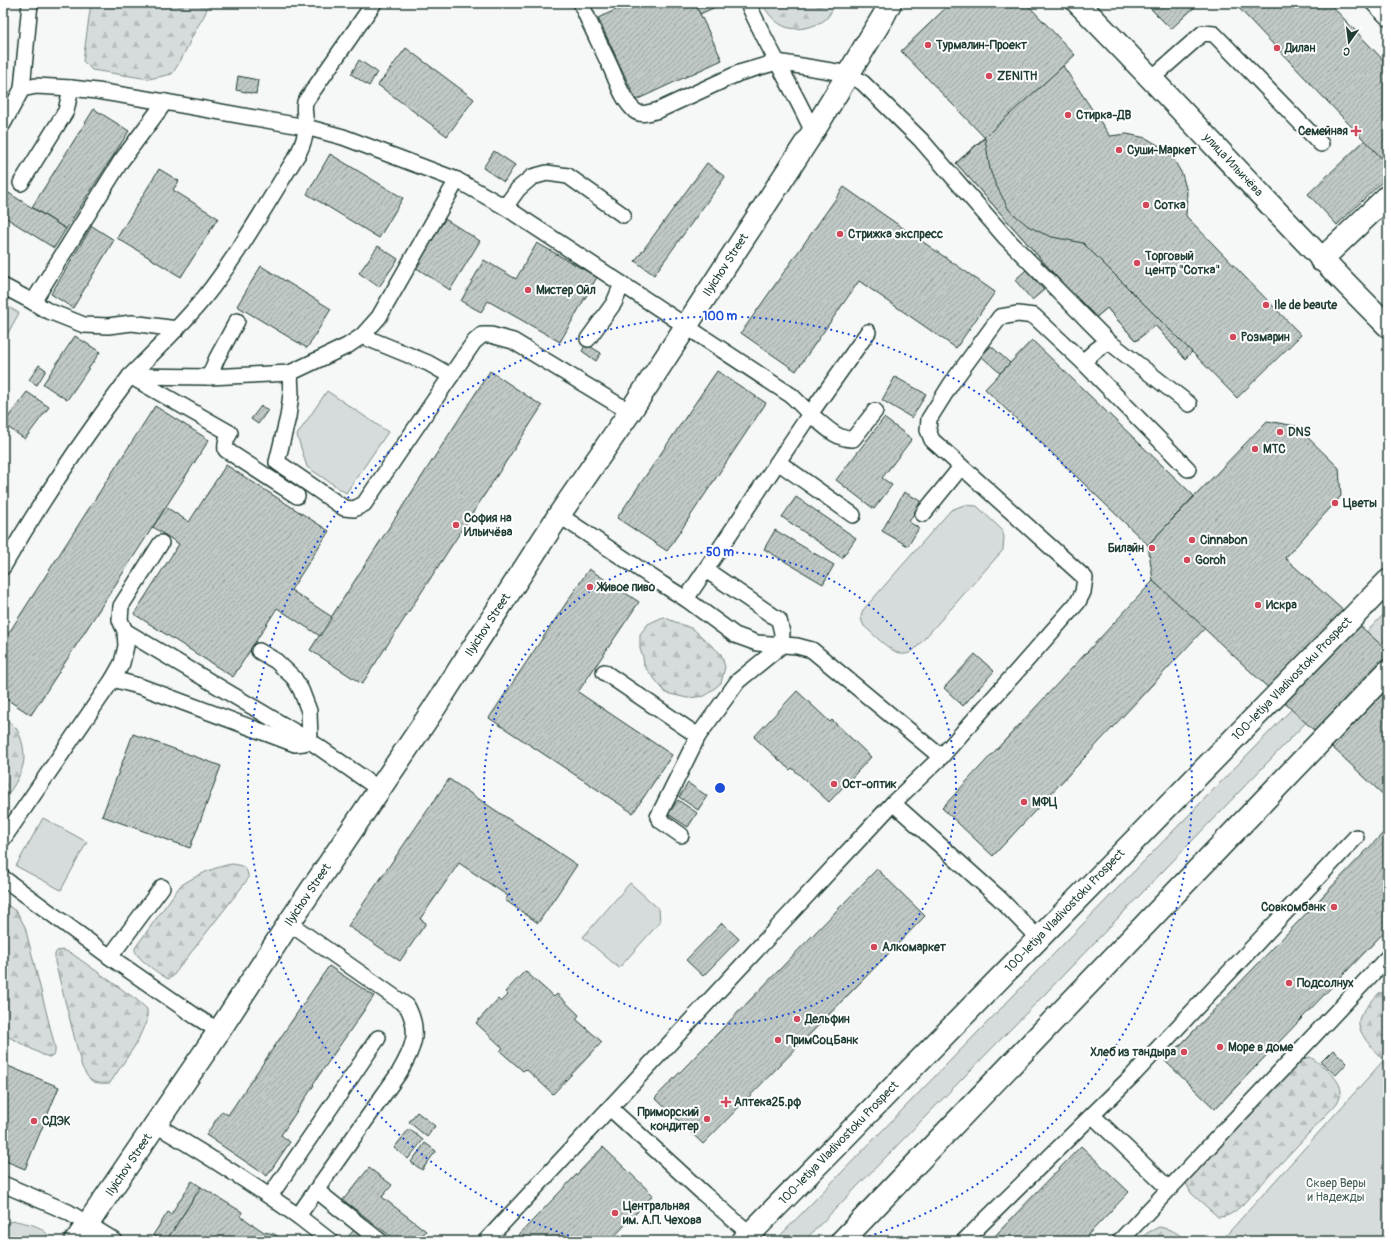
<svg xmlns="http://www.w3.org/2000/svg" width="1391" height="1244" font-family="Pangolin,sans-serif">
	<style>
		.green { fill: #d6dcdb; stroke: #7a8c88 }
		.forest { fill: url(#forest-firs); stroke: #7a8c88 }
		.building { fill: url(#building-hatch); stroke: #1f3d34 }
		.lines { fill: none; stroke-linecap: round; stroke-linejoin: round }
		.lane-casing { stroke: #1f3d34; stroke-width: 18 }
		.street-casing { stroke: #1f3d34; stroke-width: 25 }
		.secondary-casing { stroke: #1f3d34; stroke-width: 25 }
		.highway-casing { stroke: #1f3d34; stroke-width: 25 }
		.lane { stroke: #fff; stroke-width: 15 }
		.street { stroke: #fff; stroke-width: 22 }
		.secondary { stroke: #fff; stroke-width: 22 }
		.highway { stroke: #fff; stroke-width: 22 }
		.ring { fill: none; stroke: #1d4ed8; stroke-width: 2; stroke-dasharray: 2 4 }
		.poi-dot { fill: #d1495b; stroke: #fff; stroke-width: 1.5 }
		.labels { text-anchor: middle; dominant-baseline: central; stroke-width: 4; stroke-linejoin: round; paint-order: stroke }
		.poi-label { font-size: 12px; font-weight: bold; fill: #1f3d34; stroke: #fff; text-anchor: start }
		.street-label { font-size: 12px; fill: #1f3d34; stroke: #fff }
		.park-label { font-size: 12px; fill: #445d55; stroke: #fff }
		.centre { fill: #1d4ed8; stroke: #fff; stroke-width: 2 }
		.ring-label { font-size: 12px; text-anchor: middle; font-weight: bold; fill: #1d4ed8; stroke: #fff; stroke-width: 4; stroke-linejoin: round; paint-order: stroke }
	</style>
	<defs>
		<pattern id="forest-firs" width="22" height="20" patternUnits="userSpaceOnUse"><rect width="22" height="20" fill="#d6dcdb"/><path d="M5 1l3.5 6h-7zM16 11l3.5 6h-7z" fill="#b7bebd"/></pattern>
		<pattern id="building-hatch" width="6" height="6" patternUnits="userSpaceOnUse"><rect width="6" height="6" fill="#c0c9c6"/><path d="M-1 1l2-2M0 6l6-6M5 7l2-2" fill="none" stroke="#9ba4a2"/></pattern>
	</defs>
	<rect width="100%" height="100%" fill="#f6f7f7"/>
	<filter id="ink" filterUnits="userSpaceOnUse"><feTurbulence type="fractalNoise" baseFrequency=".025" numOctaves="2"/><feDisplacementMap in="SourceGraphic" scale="8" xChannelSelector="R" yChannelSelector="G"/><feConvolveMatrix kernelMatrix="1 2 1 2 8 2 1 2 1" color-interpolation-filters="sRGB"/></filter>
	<g filter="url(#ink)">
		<!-- green -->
		<g class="green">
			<polygon points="3,304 19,313 3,342"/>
			<polygon points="327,391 388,432 346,493 307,467 297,435"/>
			<path d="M964,505L977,506L1002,530L1004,537L1003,550L916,648C913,651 909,654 905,654C894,656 872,633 864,626C861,620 860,616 863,610L951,510Z"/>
			<polygon points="1388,610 1388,637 1044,995 804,1241 775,1241"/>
			<polygon points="43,818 87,842 61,890 16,866"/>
			<polygon points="630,883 659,909 660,922 619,968 583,937"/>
			<polygon points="1383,1061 1388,1068 1388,1241 1221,1241"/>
			<path d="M16,1221C29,1224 47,1226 50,1241H3V1227L8,1222Z"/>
		</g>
		<!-- forest -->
		<g class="forest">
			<path d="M91,3H208C206,15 202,19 196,29C188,45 182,60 172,74L149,79L92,70L83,61Z"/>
			<path d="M762,3H836C833,8 830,15 826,19C821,23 816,25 809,27C786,33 773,23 762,3Z"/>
			<polygon points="663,617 693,629 721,654 725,667 721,683 705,696 687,698 666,693 644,666 643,657 640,649 640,634 648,624"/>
			<path d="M3,718C7,721 13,724 16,728C22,737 26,754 23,765C20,777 11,791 3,801Z"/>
			<path d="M232,864C242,865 249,868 248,879L172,977L168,979C160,974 133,957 135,948L180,886C195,876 214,867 232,864Z"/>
			<polygon points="3,902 17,912 25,927 55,1047 55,1053 53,1056 49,1057 43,1055 3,1034"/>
			<path d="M63,950L71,953L137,1000L147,1009V1020L136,1044L110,1083C92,1084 90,1082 82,1067L55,962V954L57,951Z"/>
			<path d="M1388,992V1065C1378,1054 1351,1030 1361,1015C1366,1007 1373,1000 1379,993Z"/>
			<path d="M1310,1057C1320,1063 1340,1078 1341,1091C1341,1095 1339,1099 1337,1103L1242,1205C1234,1212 1229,1217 1218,1217L1191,1193L1186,1183L1193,1172L1302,1059Z"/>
			<path d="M1159,1227C1169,1229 1179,1232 1185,1241H1139L1147,1233Z"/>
		</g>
		<!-- building -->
		<g class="building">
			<polygon points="631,3 695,3 722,60 636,100 598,18"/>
			<polygon points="695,3 724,3 700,14"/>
			<polygon points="951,3 1026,3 1075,55 985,138 901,51"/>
			<polygon points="1145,3 1199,3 1171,29"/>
			<polygon points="1234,3 1329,3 1388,65 1388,156 1383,160"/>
			<polygon points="406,48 474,99 447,136 378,85"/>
			<polygon points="359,60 377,72 369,86 351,74"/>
			<polygon points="1063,66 1110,136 1127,134 1146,138 1163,148 1174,160 1182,174 1187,192 1186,216 1301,335 1237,398 1192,352 1185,359 1155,325 1136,341 1107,308 1094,319 956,163"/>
			<polygon points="238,76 258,80 256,94 236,90"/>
			<polygon points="94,109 129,131 66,229 32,207"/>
			<polygon points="985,138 990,170 995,183 1009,210 1028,226 1042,233 1052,237 1083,243 1192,352 1185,359 1155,325 1136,341 1107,308 1094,319 956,163"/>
			<polygon points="1365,140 1383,160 1388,156 1388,176 1337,225 1308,194"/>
			<polygon points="494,151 515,165 504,182 483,168"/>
			<polygon points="330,154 403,198 379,238 307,194"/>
			<polygon points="707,163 725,177 654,275 635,261"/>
			<polygon points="159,169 179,181 173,190 218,218 181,277 117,238"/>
			<polygon points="844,187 995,292 956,348 859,281 796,371 741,333"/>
			<polygon points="7,192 66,229 54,248 3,216 3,199"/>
			<polygon points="445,219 480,241 450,290 415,267"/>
			<polygon points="92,226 114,240 73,308 51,294"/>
			<polygon points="537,243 597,277 560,342 488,301 481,312 461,301 484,260 516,279"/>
			<polygon points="378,246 398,259 379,287 359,273"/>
			<polygon points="261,266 331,309 307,348 237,306"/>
			<polygon points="1026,270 1044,290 1032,300 1015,280"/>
			<polygon points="75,336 100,352 67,400 43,384"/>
			<polygon points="1032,340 1194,496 1148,545 985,389"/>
			<polygon points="586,344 601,353 596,361 582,351"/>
			<polygon points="991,346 1010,363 1000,373 981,356"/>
			<polygon points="39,365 46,370 37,385 29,380"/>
			<polygon points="490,371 542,406 362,684 310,650"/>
			<polygon points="717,371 766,403 667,551 617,518"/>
			<polygon points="895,377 926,394 912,418 882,400"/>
			<polygon points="27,392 49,407 25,439 3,424"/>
			<polygon points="155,406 209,440 31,715 3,697 3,642"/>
			<polygon points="261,406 268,410 258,424 251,419"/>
			<polygon points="884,418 912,439 882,478 892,485 874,509 836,480"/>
			<polygon points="1267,421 1296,426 1339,468 1341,496 1285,558 1388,651 1388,799 1153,581 1148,545"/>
			<polygon points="226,465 329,531 291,590 332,617 320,636 277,608 233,677 134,614 179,544 153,527 166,507 189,522"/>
			<polygon points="904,492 921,501 909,522 919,528 908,546 882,531"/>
			<polygon points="796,497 856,538 842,558 782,517"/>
			<polygon points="775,530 834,565 823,584 764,549"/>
			<polygon points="589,569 639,602 578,692 672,755 633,813 489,718"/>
			<polygon points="1153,581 1205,628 993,856 942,808"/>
			<polygon points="975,654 994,671 963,706 944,688"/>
			<polygon points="797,691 830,722 832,720 871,757 829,802 792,768 790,770 754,737"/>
			<polygon points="133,734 221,766 190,848 102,816"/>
			<polygon points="449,779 577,865 538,923 505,900 508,896 459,863 420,919 426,923 400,961 348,926"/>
			<polygon points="688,783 707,796 698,810 679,797"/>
			<polygon points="678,800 697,813 688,827 668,814"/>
			<polygon points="1385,831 1388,834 1388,928 1215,1109 1165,1061"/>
			<polygon points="877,869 925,916 703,1144 655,1098"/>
			<polygon points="722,923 739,939 703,976 686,960"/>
			<polygon points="329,966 374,996 313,1084 314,1085 281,1135 290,1142 267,1176 206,1135 222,1111 228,1115"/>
			<polygon points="525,971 554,997 557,994 579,1015 576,1019 602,1042 553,1094 526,1069 523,1071 500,1051 503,1048 476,1023 498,999 501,1002 508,995 505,992"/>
			<polygon points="1333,1050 1347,1063 1336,1075 1321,1062"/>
			<polygon points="3,1064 59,1087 25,1169 3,1160"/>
			<polygon points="417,1112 435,1126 427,1137 409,1122"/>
			<polygon points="409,1129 423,1140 408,1159 394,1148"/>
			<polygon points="425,1143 436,1151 422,1170 411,1162"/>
			<polygon points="1081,1146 1129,1192 1082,1241 990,1241"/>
			<polygon points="603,1147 653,1195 610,1241 513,1241"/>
			<polygon points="369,1168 392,1185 382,1197 426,1231 418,1241 397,1241 343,1200"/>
			<polygon points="192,1181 201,1187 166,1241 162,1241 153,1235 168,1212 171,1214"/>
			<polygon points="201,1187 242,1212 240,1216 264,1232 274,1234 286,1241 166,1241"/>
			<polygon points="356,1228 372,1241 345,1240"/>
		</g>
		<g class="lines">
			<defs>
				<g id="lane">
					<path d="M581,3C590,25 601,46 611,68C617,81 623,101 635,111C641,116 652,112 659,110L739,73L777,62L849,74L863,83L921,140L1006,238L1108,341L1189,404"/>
					<path d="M748,3C767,47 793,88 813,132"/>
					<polyline points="1373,3 1388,18"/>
					<polyline points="1152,78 1203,33 1214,34 1321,144"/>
					<polyline points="22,89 36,86 71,88 97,91 165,102 306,127 343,137 457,180 505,207 792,396 810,414 868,332"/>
					<polyline points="3,124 22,89 30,3"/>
					<polyline points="21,183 66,111 71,88"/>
					<polyline points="505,207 518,189 532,177 547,173 568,176 623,215"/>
					<polyline points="3,286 33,302 121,161 165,102"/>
					<polyline points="33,302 46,310 84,325 108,326 132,323 177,329"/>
					<polyline points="362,336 428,363 451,376"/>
					<polyline points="588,339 614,303 622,284"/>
					<polyline points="1083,362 1095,351 1108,341"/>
					<polyline points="290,373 291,394 288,417 277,462 344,508 354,509 364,504 465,355 474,342 482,335 491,335 513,341 630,412"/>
					<polyline points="209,377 217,358 237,321"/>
					<polyline points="778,462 853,515"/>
					<path d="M297,496L226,450C225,443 226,439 230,433L130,376C156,350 181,326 204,298C239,254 268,201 298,154C302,146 306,136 306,127C306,118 303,111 305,102L374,3"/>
					<polyline points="923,514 961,467"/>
					<polyline points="559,515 662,584 686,599 735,635 757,643 797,646 812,650 941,757 893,803 999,898 1038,938"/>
					<path d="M3,567C41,501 84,437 130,376L209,377L290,373L347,346L362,336L379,317L457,180"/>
					<path d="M686,599L810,414C823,424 836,440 853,439L875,411"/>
					<polyline points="125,631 310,741 379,789"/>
					<polyline points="604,672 698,736"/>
					<polyline points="113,679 122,663 126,646 125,631 120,620 121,606 161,543"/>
					<polyline points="941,757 1078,602 1083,592 1085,578 932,440 928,430 929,419 951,384 1000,317 1018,314 1034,316 1083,362 1188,469"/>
					<polyline points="681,835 661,821 658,817 698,736 738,681 781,646 782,633 779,620 706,570"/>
					<polyline points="3,839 113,679 142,687 295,744 304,743 310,741 309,711 301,690 294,678 276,661 259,651"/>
					<polyline points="3,878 110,957 195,1016 219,1031"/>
					<polyline points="110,957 162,887"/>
					<polyline points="610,1108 704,1194 750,1234"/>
					<polyline points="1093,1116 1169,1189 1388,957"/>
					<path d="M156,1125C204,1153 252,1184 298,1216L399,1073C413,1049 421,1032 407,1006L289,923"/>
					<polyline points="3,1184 68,1212 115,1241"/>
					<polyline points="316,1190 380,1241"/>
					<polyline points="270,1196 378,1038"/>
					<polyline points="298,1216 330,1241"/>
					<polyline points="486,1241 893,803"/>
					<polyline points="964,1241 1134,1074 1356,837"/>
					<polyline points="1120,1241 1169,1189"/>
				</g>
				<polyline id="street" points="1321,260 1388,196"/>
				<g id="secondary">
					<path d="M1078,3C1183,109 1282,221 1388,326"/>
					<polyline points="76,1241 219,1031 289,923 433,710 559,515 630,412 813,132 883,17 890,3"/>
				</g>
				<g id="highway">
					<polyline points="743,1241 1388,581"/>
					<polyline points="842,1241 1388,671"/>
				</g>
			</defs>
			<!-- lane casing -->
			<use href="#lane" class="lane-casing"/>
			<!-- street casing -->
			<use href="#street" class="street-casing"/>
			<!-- secondary casing -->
			<use href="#secondary" class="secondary-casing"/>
			<!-- highway casing -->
			<use href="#highway" class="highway-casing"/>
			<!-- lane -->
			<use href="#lane" class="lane"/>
			<!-- street -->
			<use href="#street" class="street"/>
			<!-- secondary -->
			<use href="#secondary" class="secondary"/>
			<!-- highway -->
			<use href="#highway" class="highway"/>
		</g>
	</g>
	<!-- distance rings -->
	<g class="ring">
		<circle cx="720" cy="788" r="236"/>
		<path d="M586 1241A472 472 0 1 1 854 1241"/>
	</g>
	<!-- markers -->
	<g class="poi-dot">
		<circle cx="928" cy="45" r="4"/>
		<circle cx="1277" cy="48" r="4"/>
		<circle cx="989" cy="76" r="4"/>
		<circle cx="1068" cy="115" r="4"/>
		<path d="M1354 125h4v4h4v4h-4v4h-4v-4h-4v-4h4z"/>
		<circle cx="1119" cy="150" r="4"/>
		<circle cx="1146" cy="205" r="4"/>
		<circle cx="840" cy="234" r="4"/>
		<circle cx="1137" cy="263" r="4"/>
		<circle cx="528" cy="290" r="4"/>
		<circle cx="1266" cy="305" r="4"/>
		<circle cx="1233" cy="337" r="4"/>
		<circle cx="1280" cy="432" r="4"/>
		<circle cx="1255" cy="449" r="4"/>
		<circle cx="1335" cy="503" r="4"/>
		<circle cx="456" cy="525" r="4"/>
		<circle cx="1192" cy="540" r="4"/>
		<circle cx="1152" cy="548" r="4"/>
		<circle cx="1187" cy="560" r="4"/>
		<circle cx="590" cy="587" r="4"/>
		<circle cx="1258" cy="605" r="4"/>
		<circle cx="834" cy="784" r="4"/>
		<circle cx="1024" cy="802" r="4"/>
		<circle cx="1334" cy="907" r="4"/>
		<circle cx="874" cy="947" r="4"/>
		<circle cx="1289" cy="983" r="4"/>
		<circle cx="797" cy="1019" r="4"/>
		<circle cx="778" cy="1040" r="4"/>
		<circle cx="1220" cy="1047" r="4"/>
		<circle cx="1184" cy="1052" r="4"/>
		<path d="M724 1096h4v4h4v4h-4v4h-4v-4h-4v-4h4z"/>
		<circle cx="707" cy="1119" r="4"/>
		<circle cx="34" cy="1121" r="4"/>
		<circle cx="615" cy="1213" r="4"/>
	</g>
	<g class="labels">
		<!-- poi labels -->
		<g class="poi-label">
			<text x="936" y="45">Турмалин-Проект</text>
			<text x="1285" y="48">Дилан</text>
			<text x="997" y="76">ZENITH</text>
			<text x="1076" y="115">Стирка-ДВ</text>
			<text x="1348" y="131" text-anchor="end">Семейная</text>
			<text x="1127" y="150">Суши-Маркет</text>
			<text x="1154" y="205">Сотка</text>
			<text x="848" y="234">Стрижка экспресс</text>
			<text x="1145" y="256">Торговый<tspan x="1145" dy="14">центр "Сотка"</tspan></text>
			<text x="536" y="290">Мистер Ойл</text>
			<text x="1274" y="305">Ile de beaute</text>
			<text x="1241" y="337">Розмарин</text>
			<text x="1288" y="432">DNS</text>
			<text x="1263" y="449">МТС</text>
			<text x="1343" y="503">Цветы</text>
			<text x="464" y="518">София на<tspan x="464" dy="14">Ильичёва</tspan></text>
			<text x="1200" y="540">Cinnabon</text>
			<text x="1144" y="548" text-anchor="end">Билайн</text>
			<text x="1195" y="560">Goroh</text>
			<text x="598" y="587">Живое пиво</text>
			<text x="1266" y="605">Искра</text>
			<text x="842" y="784">Ост-оптик</text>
			<text x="1032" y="802">МФЦ</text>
			<text x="1326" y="907" text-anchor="end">Совкомбанк</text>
			<text x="882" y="947">Алкомаркет</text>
			<text x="1297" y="983">Подсолнух</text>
			<text x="805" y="1019">Дельфин</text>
			<text x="786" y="1040">ПримСоцБанк</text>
			<text x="1228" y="1047">Море в доме</text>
			<text x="1176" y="1052" text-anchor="end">Хлеб из тандыра</text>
			<text x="734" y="1102">Аптека25.рф</text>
			<text x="699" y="1112" text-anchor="end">Приморский<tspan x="699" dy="14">кондитер</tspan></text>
			<text x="42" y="1121">СДЭК</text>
			<text x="623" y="1206">Центральная<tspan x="623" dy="14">им. А.П. Чехова</tspan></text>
		</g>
		<!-- street labels -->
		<g class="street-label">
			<text transform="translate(1233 165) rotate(47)">улица Ильичёва</text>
			<text transform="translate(726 265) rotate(-57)">Ilyichov Street</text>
			<text transform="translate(488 625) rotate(-57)">Ilyichov Street</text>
			<text transform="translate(1292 679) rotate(-46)">100-letiya Vladivostoku Prospect</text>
			<text transform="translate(308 895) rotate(-56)">Ilyichov Street</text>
			<text transform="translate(1065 911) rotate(-46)">100-letiya Vladivostoku Prospect</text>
			<text transform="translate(839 1143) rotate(-46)">100-letiya Vladivostoku Prospect</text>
			<text transform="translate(129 1165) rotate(-56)">Ilyichov Street</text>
		</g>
		<!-- park labels -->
		<g class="park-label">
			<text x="1336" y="1183">Сквер Веры<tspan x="1336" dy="14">и Надежды</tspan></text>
		</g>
	</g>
	<circle cx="720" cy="788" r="6" class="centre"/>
	<g class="ring-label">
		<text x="720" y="320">100 m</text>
		<text x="720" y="556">50 m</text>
	</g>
	<!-- margin -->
	<rect width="1391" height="1244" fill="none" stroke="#fff" stroke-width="16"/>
	<rect x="8" y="8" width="1375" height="1228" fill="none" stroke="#1f3d34" stroke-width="1.5" filter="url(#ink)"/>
	<!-- north arrow -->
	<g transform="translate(1349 42) rotate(194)" stroke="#ffffff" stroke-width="3" paint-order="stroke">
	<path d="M0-3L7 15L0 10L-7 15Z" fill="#1f3d34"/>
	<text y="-6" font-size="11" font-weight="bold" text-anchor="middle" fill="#1f3d34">С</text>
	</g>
</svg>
